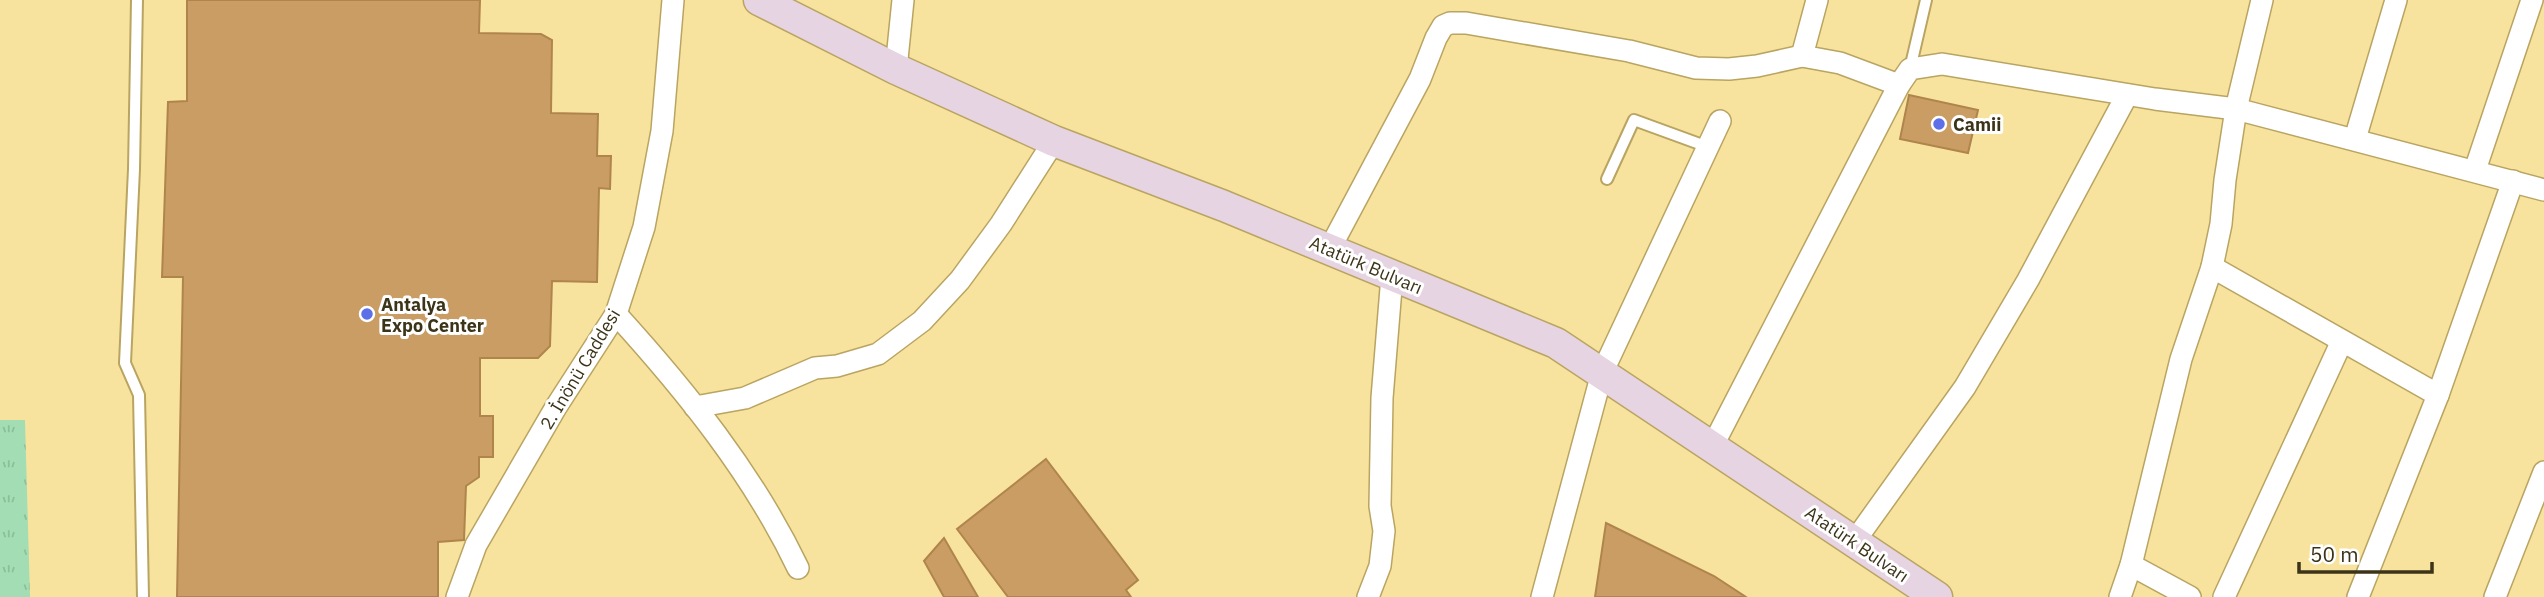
<svg xmlns="http://www.w3.org/2000/svg" width="2544" height="597" font-family="'IBM Plex Sans',sans-serif">
	<style>
		.grass { fill: url(#grass-tufts) }
		.building { fill: #c99d64; stroke: #b0854d; stroke-width: 2 }
		.lines { fill: none; stroke-linecap: round; stroke-linejoin: round }
		.lane-casing { stroke: #b9a461; stroke-width: 14 }
		.street-casing { stroke: #b9a461; stroke-width: 24 }
		.secondary-casing { stroke: #b9a461; stroke-width: 33 }
		.lane { stroke: #fff; stroke-width: 10 }
		.street { stroke: #fff; stroke-width: 21 }
		.secondary { stroke: #e6d4e3; stroke-width: 30 }
		.poi-dot { fill: #5d70e7; stroke: #fff; stroke-width: 2.5 }
		.labels { text-anchor: middle; dominant-baseline: central; stroke-width: 6; stroke-linejoin: round; paint-order: stroke }
		.poi-label { font-size: 18px; font-weight: bold; fill: #3c3418; stroke: #fff; text-anchor: start }
		.street-label { font-size: 18px; fill: #3c3418; stroke: #fff }
	</style>
	<defs>
		<pattern id="grass-tufts" width="24" height="20" patternUnits="userSpaceOnUse" patternTransform="scale(1.75)"><rect width="24" height="20" fill="#a2ddb3"/><path d="M3 7l-1-3M5 7V3M7 7l1-3M15 17l-1-3M17 17v-4M19 17l1-3" fill="none" stroke="#8cbe99"/></pattern>
	</defs>
	<rect width="100%" height="100%" fill="#f8e39e"/>
	<!-- grass -->
	<polygon class="grass" points="0,420 25,420 30,597 0,597"/>
	<!-- building -->
	<g class="building">
		<polygon points="187,0 480,0 479,33 541,34 552,40 551,113 598,114 597,156 611,156 610,189 599,188 597,282 552,281 550,346 538,358 480,358 480,416 493,416 493,457 479,457 479,477 466,486 464,540 438,542 438,597 177,597 183,277 162,277 168,102 187,101"/>
		<polygon points="1909,95 1978,110 1968,153 1900,139"/>
		<polygon points="1046,459 1138,580 1126,590 1131,597 1008,597 957,529"/>
		<polygon points="1606,523 1714,576 1746,597 1595,597"/>
		<polygon points="944,538 978,597 944,597 924,561"/>
	</g>
	<g class="lines">
		<defs>
			<g id="lane">
				<polyline points="137,0 134,169 125,363 139,395 143,597"/>
				<polyline points="1910,69 1926,0"/>
				<polyline points="1607,179 1634,120 1708,147"/>
			</g>
			<g id="street">
				<polyline points="1817,0 1802,56 1840,63 1899,85"/>
				<polyline points="896,69 903,0"/>
				<polyline points="2355,139 2396,0"/>
				<polyline points="2475,170 2532,0"/>
				<polyline points="1329,250 1420,79 1436,38 1443,26 1450,23 1466,23 1629,51 1696,68 1729,69 1757,66 1802,56"/>
				<polyline points="2212,267 2438,395"/>
				<path d="M616,314C686,391 753,474 798,568"/>
				<polyline points="695,407 745,398 815,368 837,366 878,354 922,321 960,280 1001,224 1054,141"/>
				<polyline points="1712,447 1899,85 1910,69 1942,64 2155,99 2236,109 2544,190"/>
				<polyline points="1854,542 1965,387 2028,280 2127,95"/>
				<polyline points="2131,565 2190,597"/>
				<polyline points="457,597 476,545 556,407 616,314 644,227 662,131 673,0"/>
				<polyline points="1368,597 1380,566 1384,531 1380,506 1382,398 1392,276"/>
				<polyline points="1542,597 1602,373 1720,121"/>
				<polyline points="2120,597 2131,565 2181,359 2212,267 2221,224 2225,180 2236,109 2262,0"/>
				<polyline points="2224,597 2342,341"/>
				<polyline points="2358,597 2438,395 2513,181"/>
				<polyline points="2495,597 2544,472"/>
			</g>
			<polyline id="secondary" points="759,0 896,69 1054,141 1224,206 1556,343 1937,597"/>
		</defs>
		<!-- lane casing -->
		<use href="#lane" class="lane-casing"/>
		<!-- street casing -->
		<use href="#street" class="street-casing"/>
		<!-- secondary casing -->
		<use href="#secondary" class="secondary-casing"/>
		<!-- lane -->
		<use href="#lane" class="lane"/>
		<!-- street -->
		<use href="#street" class="street"/>
		<!-- secondary -->
		<use href="#secondary" class="secondary"/>
	</g>
	<!-- markers -->
	<g class="poi-dot">
		<circle cx="1939" cy="124" r="7"/>
		<circle cx="367" cy="314" r="7"/>
	</g>
	<g class="labels">
		<!-- poi labels -->
		<g class="poi-label">
			<text x="1953" y="124">Camii</text>
			<text x="381" y="304">Antalya<tspan x="381" dy="21">Expo Center</tspan></text>
		</g>
		<!-- street labels -->
		<g class="street-label">
			<text transform="translate(1366 265) rotate(23)">Atatürk Bulvarı</text>
			<text transform="translate(580 369) rotate(-59)">2. İnönü Caddesi</text>
			<text transform="translate(1857 544) rotate(34)">Atatürk Bulvarı</text>
		</g>
	</g>
	<!-- scale -->
	<path d="M2299 562v10h133v-10" fill="none" stroke="#3c3418" stroke-width="3.5"/>
	<text x="2310" y="562" font-size="21" fill="#3c3418" stroke="#ffffff" stroke-width="5" paint-order="stroke">50 m</text>
</svg>
